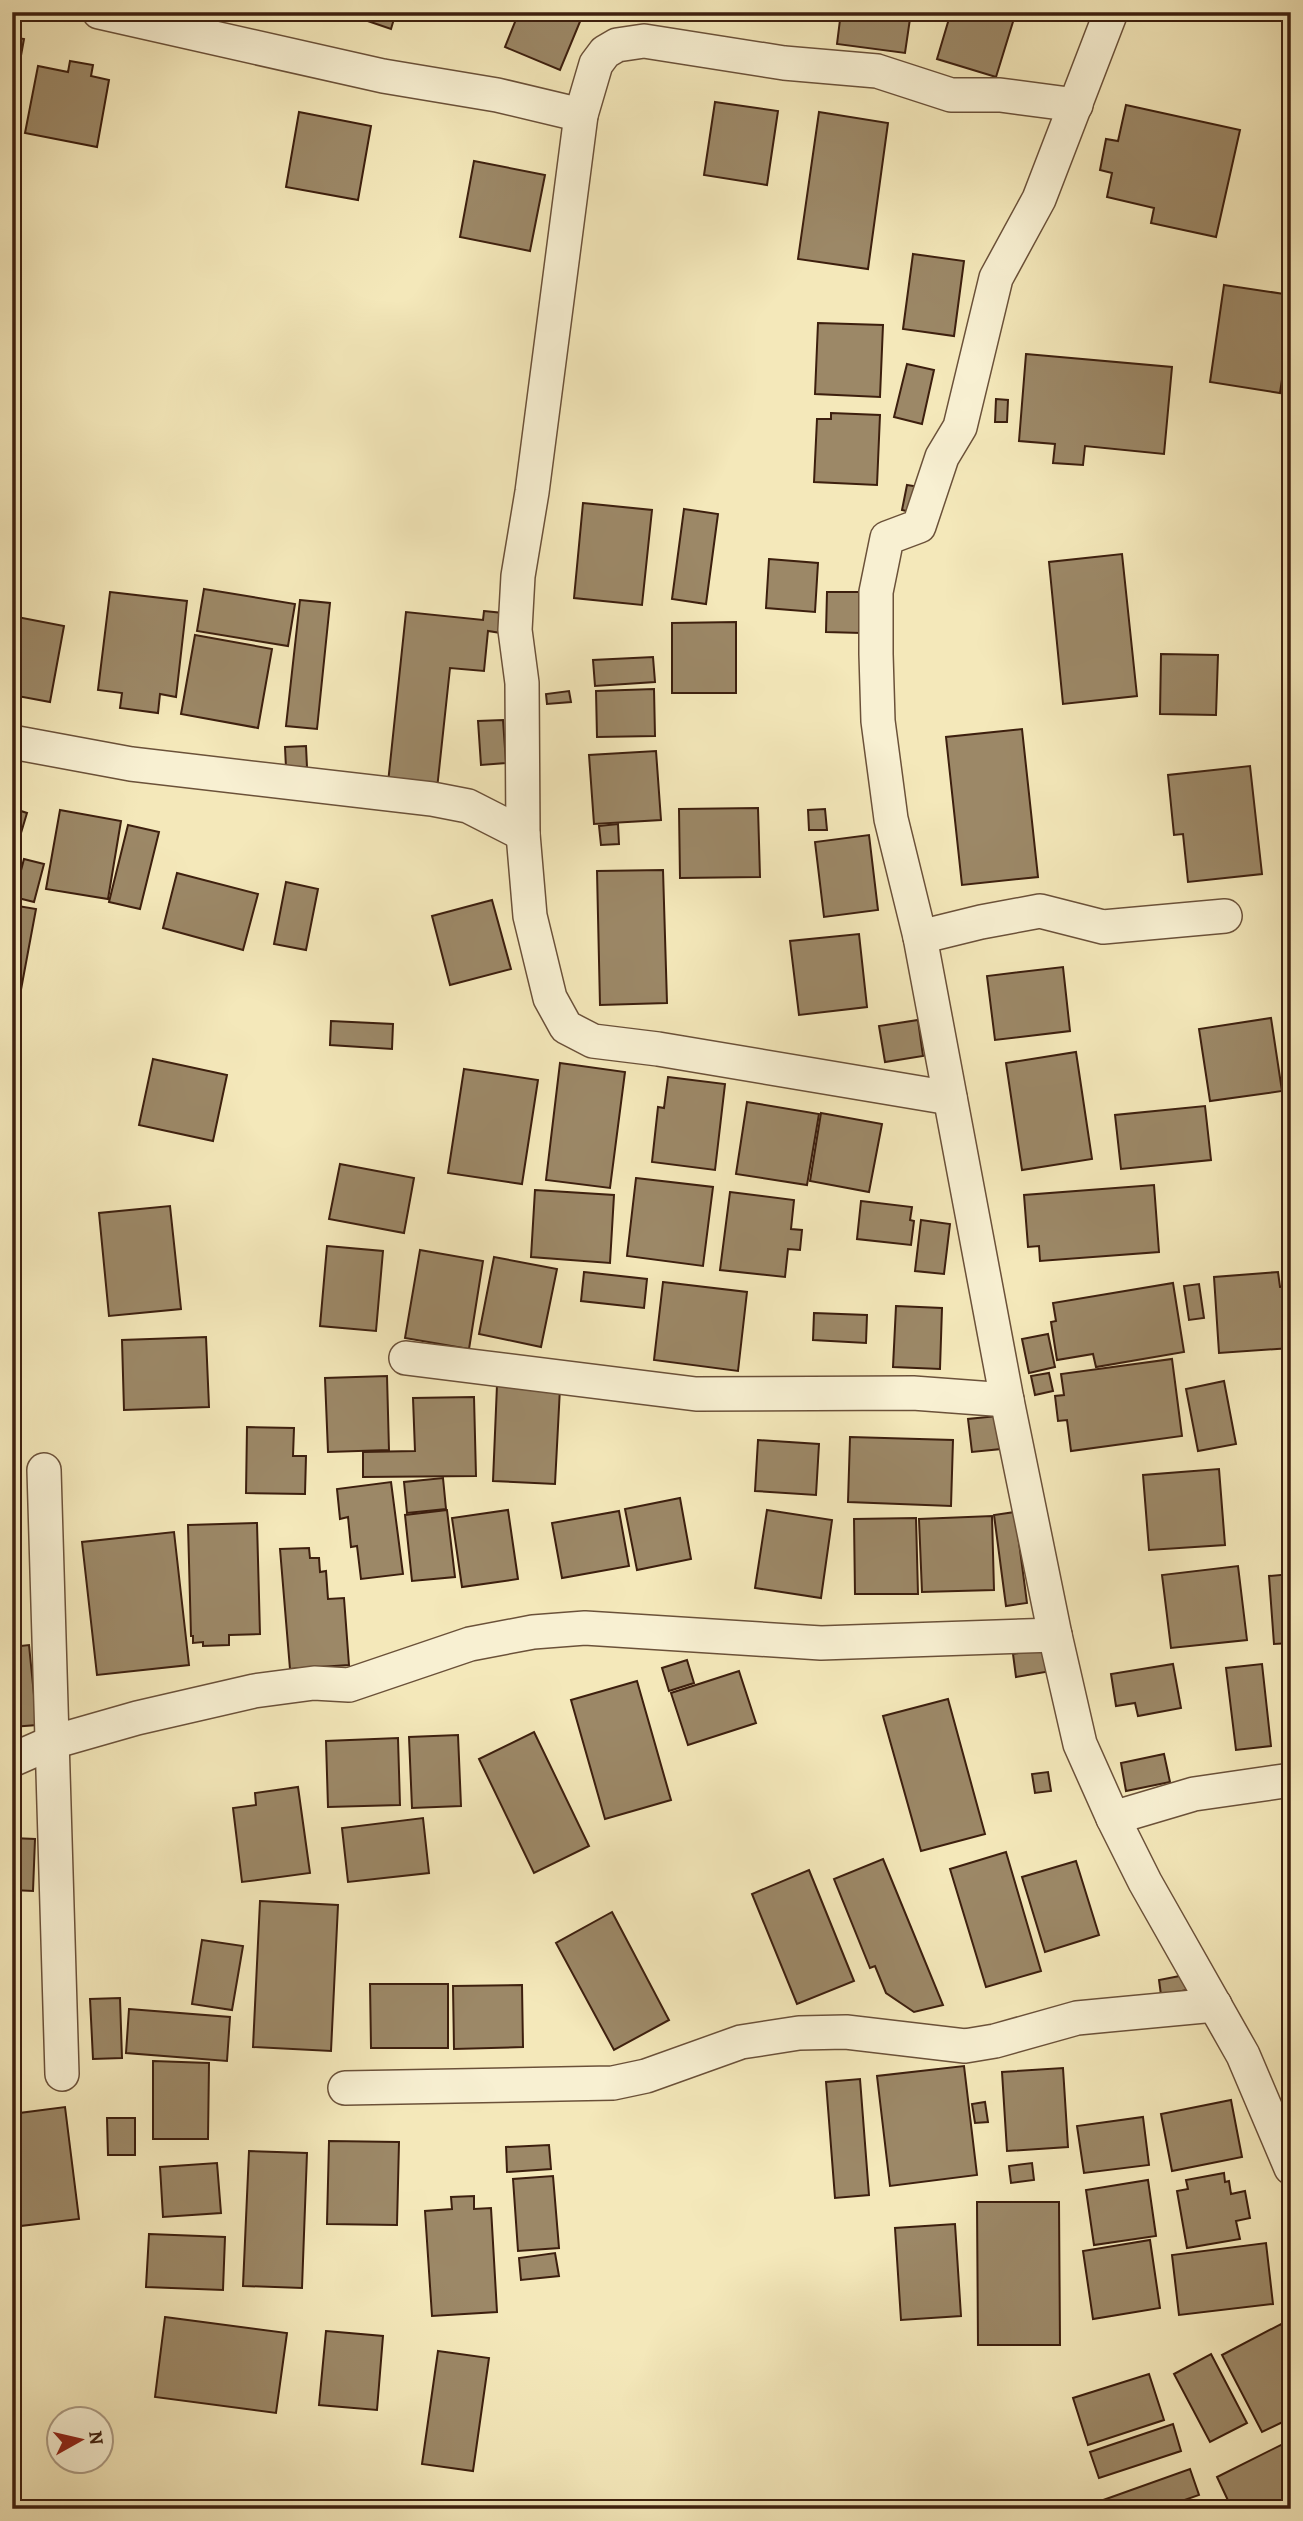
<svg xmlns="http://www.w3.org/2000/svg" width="1303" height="2521" font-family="Alegreya,serif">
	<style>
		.building { fill: #9c8867; stroke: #3d1f0e; stroke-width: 2 }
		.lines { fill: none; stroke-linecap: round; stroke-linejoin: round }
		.street-casing { stroke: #6b5139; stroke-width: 36 }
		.street { stroke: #f8f0d2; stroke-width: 33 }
	</style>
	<rect width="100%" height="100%" fill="#f4e8ba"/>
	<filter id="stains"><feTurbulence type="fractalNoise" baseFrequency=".00286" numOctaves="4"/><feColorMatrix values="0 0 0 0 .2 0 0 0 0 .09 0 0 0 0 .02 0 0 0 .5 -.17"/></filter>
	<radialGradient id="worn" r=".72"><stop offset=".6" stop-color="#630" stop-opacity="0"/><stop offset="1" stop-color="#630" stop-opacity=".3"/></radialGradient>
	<!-- building -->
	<g class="building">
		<polygon points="357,12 396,12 391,29 356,17"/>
		<polygon points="519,12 584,12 560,70 505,47"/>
		<polygon points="841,12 911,12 905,53 837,44"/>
		<polygon points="951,12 1016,12 996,77 937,59"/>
		<polygon points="12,37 24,39 12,105"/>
		<polygon points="70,61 93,65 91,76 109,80 97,147 25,133 38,66 68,72"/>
		<polygon points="715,102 778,111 767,185 704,175"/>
		<polygon points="1126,105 1240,130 1216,237 1151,223 1154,208 1107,197 1112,173 1100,170 1106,139 1118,141"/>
		<polygon points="299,112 371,126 358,200 286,187"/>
		<polygon points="819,112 888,123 868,269 798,259"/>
		<polygon points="474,161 545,175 530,251 460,237"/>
		<polygon points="913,254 964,261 954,336 903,329"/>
		<polygon points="1224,285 1291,295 1291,320 1280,393 1210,382"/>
		<polygon points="818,323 883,325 880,397 815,394"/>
		<polygon points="1026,354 1172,367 1164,454 1085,446 1083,465 1053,463 1055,444 1019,441"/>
		<polygon points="907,364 934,370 922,424 894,417"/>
		<polygon points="996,399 1008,400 1007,422 995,422"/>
		<polygon points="831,413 880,415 877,485 814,482 817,419 831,419"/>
		<polygon points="907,485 920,487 915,513 902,510"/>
		<polygon points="583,503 652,510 642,605 574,598"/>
		<polygon points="684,509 718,514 706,604 672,599"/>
		<polygon points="1122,554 1137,696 1063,704 1049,562"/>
		<polygon points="769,559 818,563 815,612 766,608"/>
		<polygon points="204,589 295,604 288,646 197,631"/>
		<polygon points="110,592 187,601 176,697 160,694 158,713 120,708 122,693 98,690"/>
		<polygon points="827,592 861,592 861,633 826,632"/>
		<polygon points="300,600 330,603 317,729 286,726"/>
		<polygon points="484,611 503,613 501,633 488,631 484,671 450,668 437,789 388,783 406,612 483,620"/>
		<polygon points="12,616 64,626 50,702 12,695"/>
		<polygon points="736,622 736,693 672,693 672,623"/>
		<polygon points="195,635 272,649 258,728 181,714"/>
		<polygon points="1161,654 1218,655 1216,715 1160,714"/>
		<polygon points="653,657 655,682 595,686 593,660"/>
		<polygon points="654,689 655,736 597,737 596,691"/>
		<polygon points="569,691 571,702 547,704 546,694"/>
		<polygon points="503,720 506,763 481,765 478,721"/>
		<polygon points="1022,729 1038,877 962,885 946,737"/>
		<polygon points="306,746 307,767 286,768 285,747"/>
		<polygon points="656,751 661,820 594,824 589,755"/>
		<polygon points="1250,766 1262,874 1188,882 1183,834 1174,835 1168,775"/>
		<polygon points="12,808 27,813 12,863"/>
		<polygon points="758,808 760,877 680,878 679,809"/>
		<polygon points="825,809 827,830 809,830 808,810"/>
		<polygon points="60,810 121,821 108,899 46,889"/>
		<polygon points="618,824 619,844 601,845 599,826"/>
		<polygon points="128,825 159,832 140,909 109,902"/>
		<polygon points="869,835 878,910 824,917 815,842"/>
		<polygon points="24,859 44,864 34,902 14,897"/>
		<polygon points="663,870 667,1003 600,1005 597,871"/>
		<polygon points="177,873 258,894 243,950 163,928"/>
		<polygon points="286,882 318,889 306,950 274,944"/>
		<polygon points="492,900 511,969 450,985 432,916"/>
		<polygon points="12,905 36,909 20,995 12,993"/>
		<polygon points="859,934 867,1007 799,1015 790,941"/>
		<polygon points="1063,967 1070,1031 995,1040 987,976"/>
		<polygon points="1271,1018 1282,1091 1210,1101 1199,1029"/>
		<polygon points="918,1020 923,1056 885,1062 879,1026"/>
		<polygon points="331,1021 393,1024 392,1049 330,1045"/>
		<polygon points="1076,1052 1092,1159 1022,1170 1006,1063"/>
		<polygon points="153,1059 227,1075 213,1141 139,1125"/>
		<polygon points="560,1063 625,1072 610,1188 546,1180"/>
		<polygon points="464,1069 538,1080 522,1184 448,1173"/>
		<polygon points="668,1077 725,1084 715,1170 652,1162 658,1107 664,1108"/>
		<polygon points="747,1102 819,1114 807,1185 736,1174"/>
		<polygon points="1205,1106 1211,1160 1121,1169 1115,1115"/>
		<polygon points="821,1113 882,1124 869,1192 810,1181"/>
		<polygon points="340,1164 414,1178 404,1233 329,1219"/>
		<polygon points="636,1178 713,1187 703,1266 627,1256"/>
		<polygon points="1154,1185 1159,1252 1040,1261 1039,1246 1028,1247 1024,1195"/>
		<polygon points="535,1190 614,1195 610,1263 531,1257"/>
		<polygon points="730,1192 794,1200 791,1229 802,1230 800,1250 788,1249 785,1277 720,1270"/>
		<polygon points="861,1201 912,1207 910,1220 914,1221 911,1245 857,1239"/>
		<polygon points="170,1206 181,1309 109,1316 99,1213"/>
		<polygon points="921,1220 950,1224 944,1274 915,1271"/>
		<polygon points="327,1246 383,1251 376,1331 320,1326"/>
		<polygon points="420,1250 483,1261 469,1349 405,1338"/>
		<polygon points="494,1257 557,1269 541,1347 479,1334"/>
		<polygon points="584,1272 647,1279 644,1308 581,1301"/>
		<polygon points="1278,1272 1280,1287 1291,1286 1291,1348 1219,1353 1214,1277"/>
		<polygon points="663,1282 747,1292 738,1371 654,1360"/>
		<polygon points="1173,1283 1184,1352 1096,1367 1093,1354 1057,1360 1051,1322 1056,1321 1053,1303"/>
		<polygon points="1199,1284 1204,1318 1189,1320 1184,1286"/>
		<polygon points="896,1306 942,1308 940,1369 893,1367"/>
		<polygon points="814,1313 867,1315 866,1343 813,1340"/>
		<polygon points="1048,1334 1055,1367 1029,1373 1022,1339"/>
		<polygon points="206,1337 209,1407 124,1410 122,1340"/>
		<polygon points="1172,1359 1182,1436 1071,1451 1067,1420 1058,1421 1055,1396 1064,1395 1061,1374"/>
		<polygon points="1049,1373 1053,1391 1035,1395 1031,1376"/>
		<polygon points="387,1376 389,1450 328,1452 325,1378"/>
		<polygon points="1224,1381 1236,1444 1198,1451 1186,1389"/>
		<polygon points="497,1385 560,1388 555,1484 493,1481"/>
		<polygon points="474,1397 476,1476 363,1477 363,1452 415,1451 413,1398"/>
		<polygon points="997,1416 1001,1449 972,1452 968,1419"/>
		<polygon points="247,1427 294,1428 293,1456 306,1456 305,1494 246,1493"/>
		<polygon points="850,1437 953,1440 951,1506 848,1502"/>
		<polygon points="758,1440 819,1444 816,1495 755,1491"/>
		<polygon points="1219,1469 1225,1545 1149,1550 1143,1475"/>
		<polygon points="443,1478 446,1509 407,1513 404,1482"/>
		<polygon points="391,1482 403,1574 361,1579 357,1546 351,1547 348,1517 340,1519 337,1489"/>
		<polygon points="680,1498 691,1559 637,1570 625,1509"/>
		<polygon points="447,1510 455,1577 412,1581 405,1515"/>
		<polygon points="508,1510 518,1579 462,1587 452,1518"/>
		<polygon points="767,1510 832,1520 821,1598 755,1588"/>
		<polygon points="619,1511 629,1566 562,1578 552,1523"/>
		<polygon points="1015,1512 1027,1603 1006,1606 994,1515"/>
		<polygon points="992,1516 994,1590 922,1592 919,1519"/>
		<polygon points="916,1518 918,1594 855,1594 854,1519"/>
		<polygon points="257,1523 260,1634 229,1635 229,1645 203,1646 203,1642 193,1643 193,1636 191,1636 188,1525"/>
		<polygon points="174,1532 189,1665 97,1675 82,1542"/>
		<polygon points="309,1548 310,1558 319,1558 320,1572 326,1571 328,1599 344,1598 349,1665 290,1669 280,1549"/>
		<polygon points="1238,1566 1247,1640 1171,1648 1162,1575"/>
		<polygon points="1291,1574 1291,1643 1274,1644 1269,1576"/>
		<polygon points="29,1645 37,1725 12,1727 12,1647"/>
		<polygon points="1052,1647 1057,1670 1016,1677 1013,1654"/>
		<polygon points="687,1660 694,1683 669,1691 662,1668"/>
		<polygon points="1173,1664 1181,1708 1138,1716 1135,1703 1116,1706 1111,1674"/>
		<polygon points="1262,1664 1271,1746 1236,1750 1226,1668"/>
		<polygon points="739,1671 756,1723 688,1745 671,1693"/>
		<polygon points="637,1681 671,1800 605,1819 571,1700"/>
		<polygon points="948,1699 985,1834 921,1851 883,1716"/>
		<polygon points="534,1732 589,1846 534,1873 479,1759"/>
		<polygon points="458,1735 461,1806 412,1808 409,1737"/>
		<polygon points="398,1738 400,1805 328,1807 326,1741"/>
		<polygon points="1164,1754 1170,1782 1126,1791 1121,1763"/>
		<polygon points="1048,1772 1051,1791 1035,1793 1032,1774"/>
		<polygon points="298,1787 310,1873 242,1882 233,1808 256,1805 255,1793"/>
		<polygon points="423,1818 429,1873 348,1882 342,1828"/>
		<polygon points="12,1838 35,1839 33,1891 12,1890"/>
		<polygon points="1006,1852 1041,1971 986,1987 950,1869"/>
		<polygon points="883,1859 943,2005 914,2012 886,1993 875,1966 870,1968 834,1879"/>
		<polygon points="1076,1861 1099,1935 1045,1952 1022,1877"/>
		<polygon points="809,1870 854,1981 797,2004 752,1894"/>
		<polygon points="260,1901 338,1905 331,2051 253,2047"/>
		<polygon points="612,1912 669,2020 614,2050 556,1943"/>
		<polygon points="202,1940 243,1946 232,2010 192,2004"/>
		<polygon points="1190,1974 1192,1989 1161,1995 1159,1980"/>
		<polygon points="370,1984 448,1984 448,2048 371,2048"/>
		<polygon points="522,1985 523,2047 454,2049 453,1986"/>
		<polygon points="120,1998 122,2058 93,2059 90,1999"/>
		<polygon points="129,2009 230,2017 227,2061 126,2053"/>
		<polygon points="153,2061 209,2063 208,2139 153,2139"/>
		<polygon points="964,2066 977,2175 890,2186 877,2076"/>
		<polygon points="1063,2068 1068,2147 1007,2151 1002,2072"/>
		<polygon points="860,2079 869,2195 835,2198 826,2082"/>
		<polygon points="1231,2100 1242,2157 1172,2171 1161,2114"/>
		<polygon points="985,2102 988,2122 975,2123 972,2104"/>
		<polygon points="65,2107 79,2219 12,2227 12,2114"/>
		<polygon points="1143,2117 1149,2165 1084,2173 1077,2126"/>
		<polygon points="107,2118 135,2118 135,2155 108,2155"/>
		<polygon points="329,2141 399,2142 397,2225 327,2224"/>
		<polygon points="549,2145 551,2169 507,2172 506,2147"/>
		<polygon points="249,2151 307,2153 302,2288 243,2286"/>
		<polygon points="217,2163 221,2213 163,2217 160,2167"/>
		<polygon points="1032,2163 1034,2180 1011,2183 1009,2166"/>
		<polygon points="1224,2173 1225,2182 1229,2181 1231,2194 1245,2191 1250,2218 1236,2221 1240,2239 1187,2248 1177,2191 1188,2189 1186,2180"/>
		<polygon points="553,2176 559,2248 518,2251 513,2179"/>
		<polygon points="1148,2180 1156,2236 1094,2245 1086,2190"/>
		<polygon points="474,2196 474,2209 491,2208 497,2312 432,2316 425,2211 452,2209 451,2197"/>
		<polygon points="977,2202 1059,2202 1060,2345 978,2345"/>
		<polygon points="955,2224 961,2316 901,2320 895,2228"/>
		<polygon points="149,2234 225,2237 223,2290 146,2287"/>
		<polygon points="1150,2240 1160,2308 1093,2319 1083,2251"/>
		<polygon points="1266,2243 1273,2304 1179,2315 1172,2255"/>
		<polygon points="555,2253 559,2276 521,2280 519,2258"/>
		<polygon points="165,2317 287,2333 276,2413 155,2397"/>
		<polygon points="1281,2324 1291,2344 1291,2418 1262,2432 1222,2355"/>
		<polygon points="326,2331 383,2336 377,2410 319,2405"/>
		<polygon points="438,2351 489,2358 473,2471 422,2464"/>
		<polygon points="1211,2354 1247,2423 1210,2442 1174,2374"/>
		<polygon points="1149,2374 1164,2420 1088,2445 1073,2398"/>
		<polygon points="1173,2424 1181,2451 1099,2478 1090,2452"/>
		<polygon points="1291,2440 1291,2509 1232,2509 1217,2477"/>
		<polygon points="1190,2469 1199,2495 1159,2509 1078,2509"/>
	</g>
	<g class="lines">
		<defs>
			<g id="street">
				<polyline points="99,12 383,76 497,95 581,115"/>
				<polyline points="1111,12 1039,199 996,278 960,427 942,457 919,526 887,538 876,592 876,654 878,721 891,819 920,937 1007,1400 1055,1635 1080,1744 1113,1818 1145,1882 1243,2055 1291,2168"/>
				<polyline points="12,742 131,764 432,799 468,806 523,834"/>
				<polyline points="920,937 981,922 1040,911 1103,927 1225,916"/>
				<polyline points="950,1098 658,1049 593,1041 566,1027 550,998 530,916 523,834 522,683 515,630 518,576 532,492 581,115 596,64 605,52 617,45 644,41 784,63 877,71 951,95 1000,95 1076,105"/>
				<polyline points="406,1358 696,1394 913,1393 1007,1400"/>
				<polyline points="44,1470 62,2074"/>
				<polyline points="12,1760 53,1742 137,1718 254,1691 314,1683 349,1685 470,1644 533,1632 585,1628 821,1643 1055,1635"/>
				<polyline points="1113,1818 1194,1794 1291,1780"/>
				<polyline points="345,2088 613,2083 646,2076 741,2042 799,2033 846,2032 965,2046 995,2041 1077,2018 1215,2005"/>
			</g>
		</defs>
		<!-- street casing -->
		<use href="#street" class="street-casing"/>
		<!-- street -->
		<use href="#street" class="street"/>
	</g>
	<!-- margin -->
	<rect width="1303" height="2521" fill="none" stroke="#f4e8ba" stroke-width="42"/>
	<rect x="14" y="14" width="1275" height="2493" fill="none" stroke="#3d1f0e" stroke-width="3.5"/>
	<rect x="21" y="21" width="1261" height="2479" fill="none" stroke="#3d1f0e" stroke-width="2"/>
	<!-- north arrow -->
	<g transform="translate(80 2440) rotate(82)"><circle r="33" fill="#f8f0d2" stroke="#ad9c84" stroke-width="2"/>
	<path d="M0-5L12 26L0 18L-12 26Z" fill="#8f2418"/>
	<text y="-10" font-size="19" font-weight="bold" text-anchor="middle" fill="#3d1f0e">N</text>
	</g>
	<rect width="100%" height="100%" filter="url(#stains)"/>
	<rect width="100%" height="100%" fill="url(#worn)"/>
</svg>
